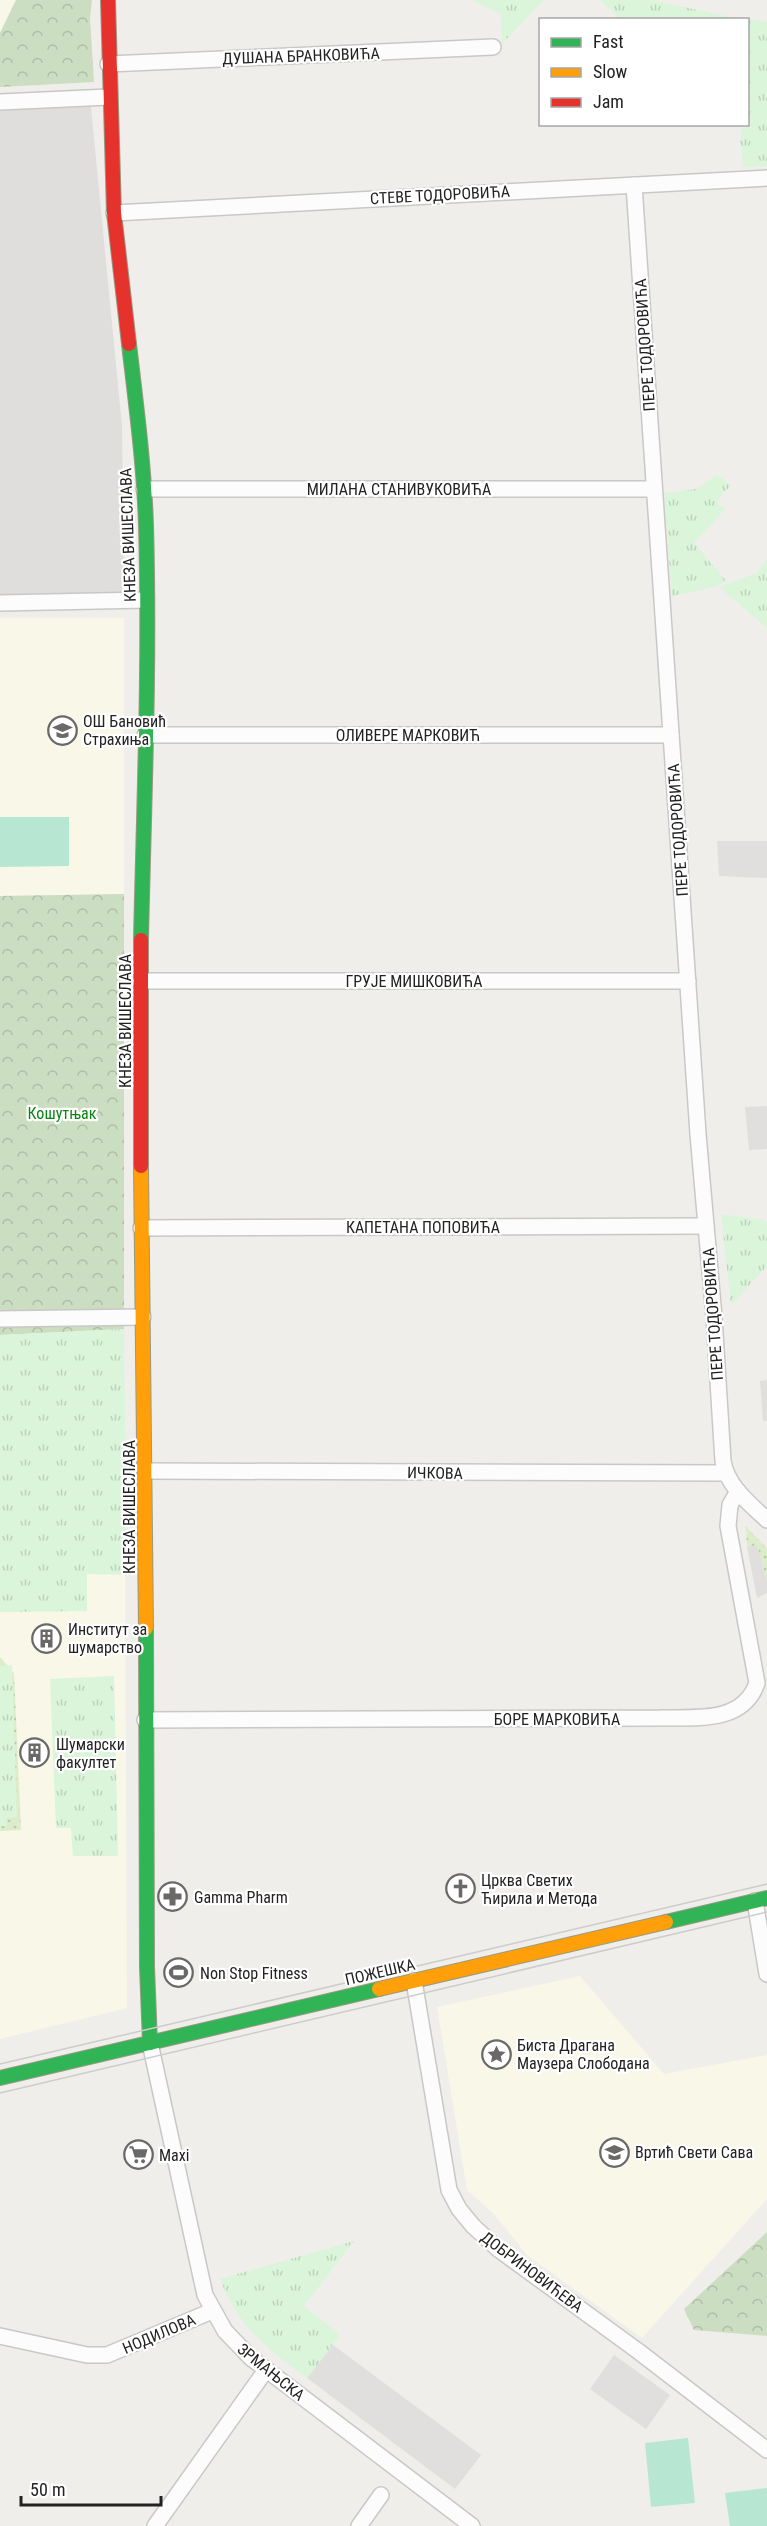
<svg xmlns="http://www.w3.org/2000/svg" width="767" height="2526" font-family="'Roboto Condensed',sans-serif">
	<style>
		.residential { fill: #dfdedc }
		.education { fill: #f8f7e8 }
		.grass { fill: url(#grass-dots) }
		.forest { fill: url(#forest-crowns) }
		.park { fill: url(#park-tufts) }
		.pitch { fill: #b7e6d2 }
		.parking { fill: #e0dfde }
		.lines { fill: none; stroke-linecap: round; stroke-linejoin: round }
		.street-casing { stroke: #c9c8c7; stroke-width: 18 }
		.fast-casing { stroke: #999a82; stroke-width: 16 }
		.slow-casing { stroke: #999a82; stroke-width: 16 }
		.jam-casing { stroke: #999a82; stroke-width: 16 }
		.street { stroke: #fdfcfc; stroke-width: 15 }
		.fast { stroke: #30b455; stroke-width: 14 }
		.slow { stroke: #ff9f0a; stroke-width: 14 }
		.jam { stroke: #e5322d; stroke-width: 14 }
		.tram { stroke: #ccc; stroke-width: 1.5 }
		.labels { text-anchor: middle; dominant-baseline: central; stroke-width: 4.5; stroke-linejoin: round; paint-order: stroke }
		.street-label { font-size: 16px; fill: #222; stroke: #fff }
		.poi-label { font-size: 16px; fill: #222; stroke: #fff; text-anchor: start }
		.park-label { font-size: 16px; fill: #0c8416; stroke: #fff }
	</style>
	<defs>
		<pattern id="grass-dots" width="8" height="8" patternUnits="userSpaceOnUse" patternTransform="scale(1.5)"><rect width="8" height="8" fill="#ddeccb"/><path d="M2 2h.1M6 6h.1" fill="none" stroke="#bdcaae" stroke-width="1.8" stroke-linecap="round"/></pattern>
		<pattern id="forest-crowns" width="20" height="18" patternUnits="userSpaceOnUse" patternTransform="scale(1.5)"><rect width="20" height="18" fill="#cbdec1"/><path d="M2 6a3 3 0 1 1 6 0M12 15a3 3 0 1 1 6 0" fill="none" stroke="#aebea6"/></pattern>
		<pattern id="park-tufts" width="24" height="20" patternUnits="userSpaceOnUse" patternTransform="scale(1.5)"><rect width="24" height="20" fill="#daf5da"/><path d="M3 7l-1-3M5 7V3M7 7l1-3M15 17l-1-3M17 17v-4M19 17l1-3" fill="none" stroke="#bbd2bb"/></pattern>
	</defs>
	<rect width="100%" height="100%" fill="#f0eeeb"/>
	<!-- residential -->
	<polygon class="residential" points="90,97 122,426 124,596 0,603 0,102"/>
	<!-- education -->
	<g class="education">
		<polygon points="0,0 16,0 0,33"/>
		<polygon points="0,618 124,618 124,894 0,896"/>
		<polygon points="124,1329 127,2008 0,2039 0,1335"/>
		<polygon points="580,1976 664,2074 767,2055 767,2199 642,2338 527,2255 493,2213 467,2190 437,2007"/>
	</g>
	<!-- grass -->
	<g class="grass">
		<polygon points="746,1527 767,1548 767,1581 757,1545 747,1547"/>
		<polygon points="0,1657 14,1673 21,1830 0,1831"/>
	</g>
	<!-- forest -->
	<g class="forest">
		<polygon points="16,0 92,0 90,18 94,82 0,87 0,33"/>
		<polygon points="124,894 124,1329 0,1335 0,896"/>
		<polygon points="767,2232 767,2336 694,2330 684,2309"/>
	</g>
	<!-- park -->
	<g class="park">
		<polygon points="472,0 544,0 502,44 501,14"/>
		<polygon points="600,0 651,0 736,18 767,21 767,166 744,167 740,142 743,125 748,124 750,87 748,85 748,20 639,20 635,16 631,19 621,19"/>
		<polygon points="717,475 731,485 716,502 725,509 694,543 726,581 715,587 672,596 664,493 696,489"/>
		<polygon points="767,558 767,628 719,587 757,573"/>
		<polygon points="721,1214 764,1220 767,1223 767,1266 731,1305"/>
		<polygon points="124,1329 127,1575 87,1574 87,1611 0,1612 0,1335"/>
		<polygon points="12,1665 17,1817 7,1818 7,1826 0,1826 0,1666"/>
		<polygon points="114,1676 118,1856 73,1856 71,1828 56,1828 50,1679"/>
		<path d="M354,2241L304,2306L340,2335L307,2378C266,2348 239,2328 220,2279Z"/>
	</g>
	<!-- pitch -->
	<g class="pitch">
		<polygon points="0,817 69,817 69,866 0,867"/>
		<polygon points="688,2438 695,2503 651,2507 645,2443"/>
		<polygon points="767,2488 767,2526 730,2526 725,2493"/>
	</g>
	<!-- parking -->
	<g class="parking">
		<polygon points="717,841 767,841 767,878 719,876"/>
		<polygon points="767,1106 767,1149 749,1150 745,1107"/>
		<polygon points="767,1380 767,1421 763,1421 760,1381"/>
		<polygon points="757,1545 767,1581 767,1593 757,1598 747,1547"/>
		<polygon points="333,2345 481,2455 455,2489 307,2378"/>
		<polygon points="614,2355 670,2395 646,2429 590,2389"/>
	</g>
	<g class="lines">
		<defs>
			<g id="street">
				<polyline points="108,64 493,47"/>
				<polyline points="0,102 109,97"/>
				<path d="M634,185L698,1134L714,1317L723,1461C727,1486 749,1503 767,1520"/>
				<polyline points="114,213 767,178"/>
				<polyline points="144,489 654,489"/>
				<polyline points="0,603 146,600"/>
				<polyline points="145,735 671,735"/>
				<polyline points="141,981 688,981"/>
				<polyline points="141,1228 706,1226"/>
				<polyline points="0,1319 143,1317"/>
				<polyline points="146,1471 725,1473"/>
				<path d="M145,1720L660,1718C695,1717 743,1724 757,1683L728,1526L730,1505L738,1491"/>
				<polyline points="755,1901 767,1974"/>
				<polyline points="414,1981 449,2190 459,2209 473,2226 498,2249 638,2351 767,2450"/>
				<polyline points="150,2043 205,2295 225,2331 251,2358 472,2526"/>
				<polyline points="0,2336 87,2355 107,2355 212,2311"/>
				<polyline points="155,2526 266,2370"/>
				<polyline points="359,2526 381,2495"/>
			</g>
			<g id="fast">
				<path d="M129,344C136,404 144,464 146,525C150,663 144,802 141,940"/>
				<polyline points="146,1628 147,1967 150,2043"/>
				<polyline points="666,1922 767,1898"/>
				<polyline points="0,2078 379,1989"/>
			</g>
			<g id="slow">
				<polyline points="141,1166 146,1628"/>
				<polyline points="379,1989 666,1922"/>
			</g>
			<g id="jam">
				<polyline points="108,0 114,213 129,344"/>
				<polyline points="141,1166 141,940"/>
			</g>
		</defs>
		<!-- street casing -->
		<use href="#street" class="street-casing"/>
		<!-- fast casing -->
		<use href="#fast" class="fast-casing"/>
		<!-- slow casing -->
		<use href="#slow" class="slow-casing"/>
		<!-- jam casing -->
		<use href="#jam" class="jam-casing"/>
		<!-- street -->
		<use href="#street" class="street"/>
		<!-- fast -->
		<use href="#fast" class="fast"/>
		<!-- slow -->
		<use href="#slow" class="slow"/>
		<!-- jam -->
		<use href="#jam" class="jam"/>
		<!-- tram -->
		<g class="tram">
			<polyline points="0,2064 767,1884"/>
			<polyline points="0,2093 767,1912"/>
		</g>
	</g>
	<!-- icons -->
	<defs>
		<symbol id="school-ring" viewBox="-11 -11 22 22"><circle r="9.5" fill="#fff" stroke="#6a6968" stroke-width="1.5"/><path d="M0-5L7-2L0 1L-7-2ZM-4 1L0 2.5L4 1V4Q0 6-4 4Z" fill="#6a6968"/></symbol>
		<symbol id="building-ring" viewBox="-11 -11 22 22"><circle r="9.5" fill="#fff" stroke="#6a6968" stroke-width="1.5"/><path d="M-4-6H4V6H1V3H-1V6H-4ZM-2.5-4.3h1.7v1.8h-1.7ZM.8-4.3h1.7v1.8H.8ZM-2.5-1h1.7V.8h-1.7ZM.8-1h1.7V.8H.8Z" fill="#6a6968"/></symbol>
		<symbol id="church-ring" viewBox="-11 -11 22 22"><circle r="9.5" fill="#fff" stroke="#6a6968" stroke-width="1.5"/><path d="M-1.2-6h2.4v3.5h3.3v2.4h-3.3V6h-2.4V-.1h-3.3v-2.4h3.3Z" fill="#6a6968"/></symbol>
		<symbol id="pharmacy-ring" viewBox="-11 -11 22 22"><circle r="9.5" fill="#fff" stroke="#6a6968" stroke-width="1.5"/><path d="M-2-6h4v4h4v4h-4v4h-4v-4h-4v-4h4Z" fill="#6a6968"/></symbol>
		<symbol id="stadium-ring" viewBox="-11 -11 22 22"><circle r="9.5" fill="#fff" stroke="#6a6968" stroke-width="1.5"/><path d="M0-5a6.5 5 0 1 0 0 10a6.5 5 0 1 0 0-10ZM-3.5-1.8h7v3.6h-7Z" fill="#6a6968"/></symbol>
		<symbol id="sight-ring" viewBox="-11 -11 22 22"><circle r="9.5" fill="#fff" stroke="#6a6968" stroke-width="1.5"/><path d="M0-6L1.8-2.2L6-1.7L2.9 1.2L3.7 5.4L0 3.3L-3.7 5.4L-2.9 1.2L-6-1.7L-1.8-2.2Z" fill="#6a6968"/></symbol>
		<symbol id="supermarket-ring" viewBox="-11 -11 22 22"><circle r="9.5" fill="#fff" stroke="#6a6968" stroke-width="1.5"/><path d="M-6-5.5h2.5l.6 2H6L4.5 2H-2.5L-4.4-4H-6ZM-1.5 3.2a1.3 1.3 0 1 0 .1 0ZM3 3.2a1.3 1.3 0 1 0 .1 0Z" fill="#6a6968"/></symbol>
	</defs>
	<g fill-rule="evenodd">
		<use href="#school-ring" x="46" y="714" width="33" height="33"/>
		<use href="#building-ring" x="30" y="1622" width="33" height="33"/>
		<use href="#building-ring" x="18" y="1736" width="33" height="33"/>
		<use href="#church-ring" x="444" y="1872" width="33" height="33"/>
		<use href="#pharmacy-ring" x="156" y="1880" width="33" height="33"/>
		<use href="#stadium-ring" x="162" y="1956" width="33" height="33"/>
		<use href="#sight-ring" x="480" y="2038" width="33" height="33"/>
		<use href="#school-ring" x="598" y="2136" width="33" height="33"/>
		<use href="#supermarket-ring" x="122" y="2138" width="33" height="33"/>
	</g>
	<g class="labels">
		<!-- street labels -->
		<g class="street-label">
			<text transform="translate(301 56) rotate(-2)">ДУШАНА БРАНКОВИЋА</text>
			<text transform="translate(440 195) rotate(-3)">СТЕВЕ ТОДОРОВИЋА</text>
			<text transform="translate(645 345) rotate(-94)">ПЕРЕ ТОДОРОВИЋА</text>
			<text x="399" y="489">МИЛАНА СТАНИВУКОВИЋА</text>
			<text transform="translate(128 535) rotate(-92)">КНЕЗА ВИШЕСЛАВА</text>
			<text x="408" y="735">ОЛИВЕРЕ МАРКОВИЋ</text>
			<text transform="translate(678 830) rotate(-94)">ПЕРЕ ТОДОРОВИЋА</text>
			<text x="414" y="981">ГРУЈЕ МИШКОВИЋА</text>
			<text transform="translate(125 1021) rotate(-90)">КНЕЗА ВИШЕСЛАВА</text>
			<text x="423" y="1227">КАПЕТАНА ПОПОВИЋА</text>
			<text transform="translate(713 1314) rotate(-94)">ПЕРЕ ТОДОРОВИЋА</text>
			<text transform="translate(435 1473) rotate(1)">ИЧКОВА</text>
			<text transform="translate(129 1507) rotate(-90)">КНЕЗА ВИШЕСЛАВА</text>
			<text x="557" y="1719">БОРЕ МАРКОВИЋА</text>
			<text transform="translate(380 1972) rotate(-13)">ПОЖЕШКА</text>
			<text transform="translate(532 2272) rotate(37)">ДОБРИНОВИЋЕВА</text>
			<text transform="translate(159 2334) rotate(-23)">НОДИЛОВА</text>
			<text transform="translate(271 2372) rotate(39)">ЗРМАЊСКА</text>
		</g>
		<!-- poi labels -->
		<g class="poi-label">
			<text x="83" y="721">ОШ Бановић<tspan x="83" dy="18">Страхиња</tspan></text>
			<text x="68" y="1629">Институт за<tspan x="68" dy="18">шумарство</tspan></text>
			<text x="56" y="1744">Шумарски<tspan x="56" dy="18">факултет</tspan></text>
			<text x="481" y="1880">Црква Светих<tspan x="481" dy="18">Ћирила и Метода</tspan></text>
			<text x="194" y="1897">Gamma Pharm</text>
			<text x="200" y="1973">Non Stop Fitness</text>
			<text x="517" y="2045">Биста Драгана<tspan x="517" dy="18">Маузера Слободана</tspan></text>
			<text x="635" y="2152">Вртић Свети Сава</text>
			<text x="159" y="2155">Maxi</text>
		</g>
		<!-- park labels -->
		<g class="park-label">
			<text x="62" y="1113">Кошутњак</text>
		</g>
	</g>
	<!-- legend -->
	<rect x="539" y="18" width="210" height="108" fill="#ffffff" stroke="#a7a7a7" stroke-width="1.5"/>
	<rect x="551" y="38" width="30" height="9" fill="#30b455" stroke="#a7a7a7" stroke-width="1.5"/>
	<text x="593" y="48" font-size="18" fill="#222222">Fast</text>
	<rect x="551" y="68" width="30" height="9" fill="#ff9f0a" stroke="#a7a7a7" stroke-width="1.5"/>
	<text x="593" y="78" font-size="18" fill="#222222">Slow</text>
	<rect x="551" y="98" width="30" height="9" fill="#e5322d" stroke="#a7a7a7" stroke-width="1.5"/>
	<text x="593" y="108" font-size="18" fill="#222222">Jam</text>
	<!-- scale -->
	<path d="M21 2496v9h140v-9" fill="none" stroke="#222222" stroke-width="3"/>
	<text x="30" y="2496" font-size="18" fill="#222222" stroke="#ffffff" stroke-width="4.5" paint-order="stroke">50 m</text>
</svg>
